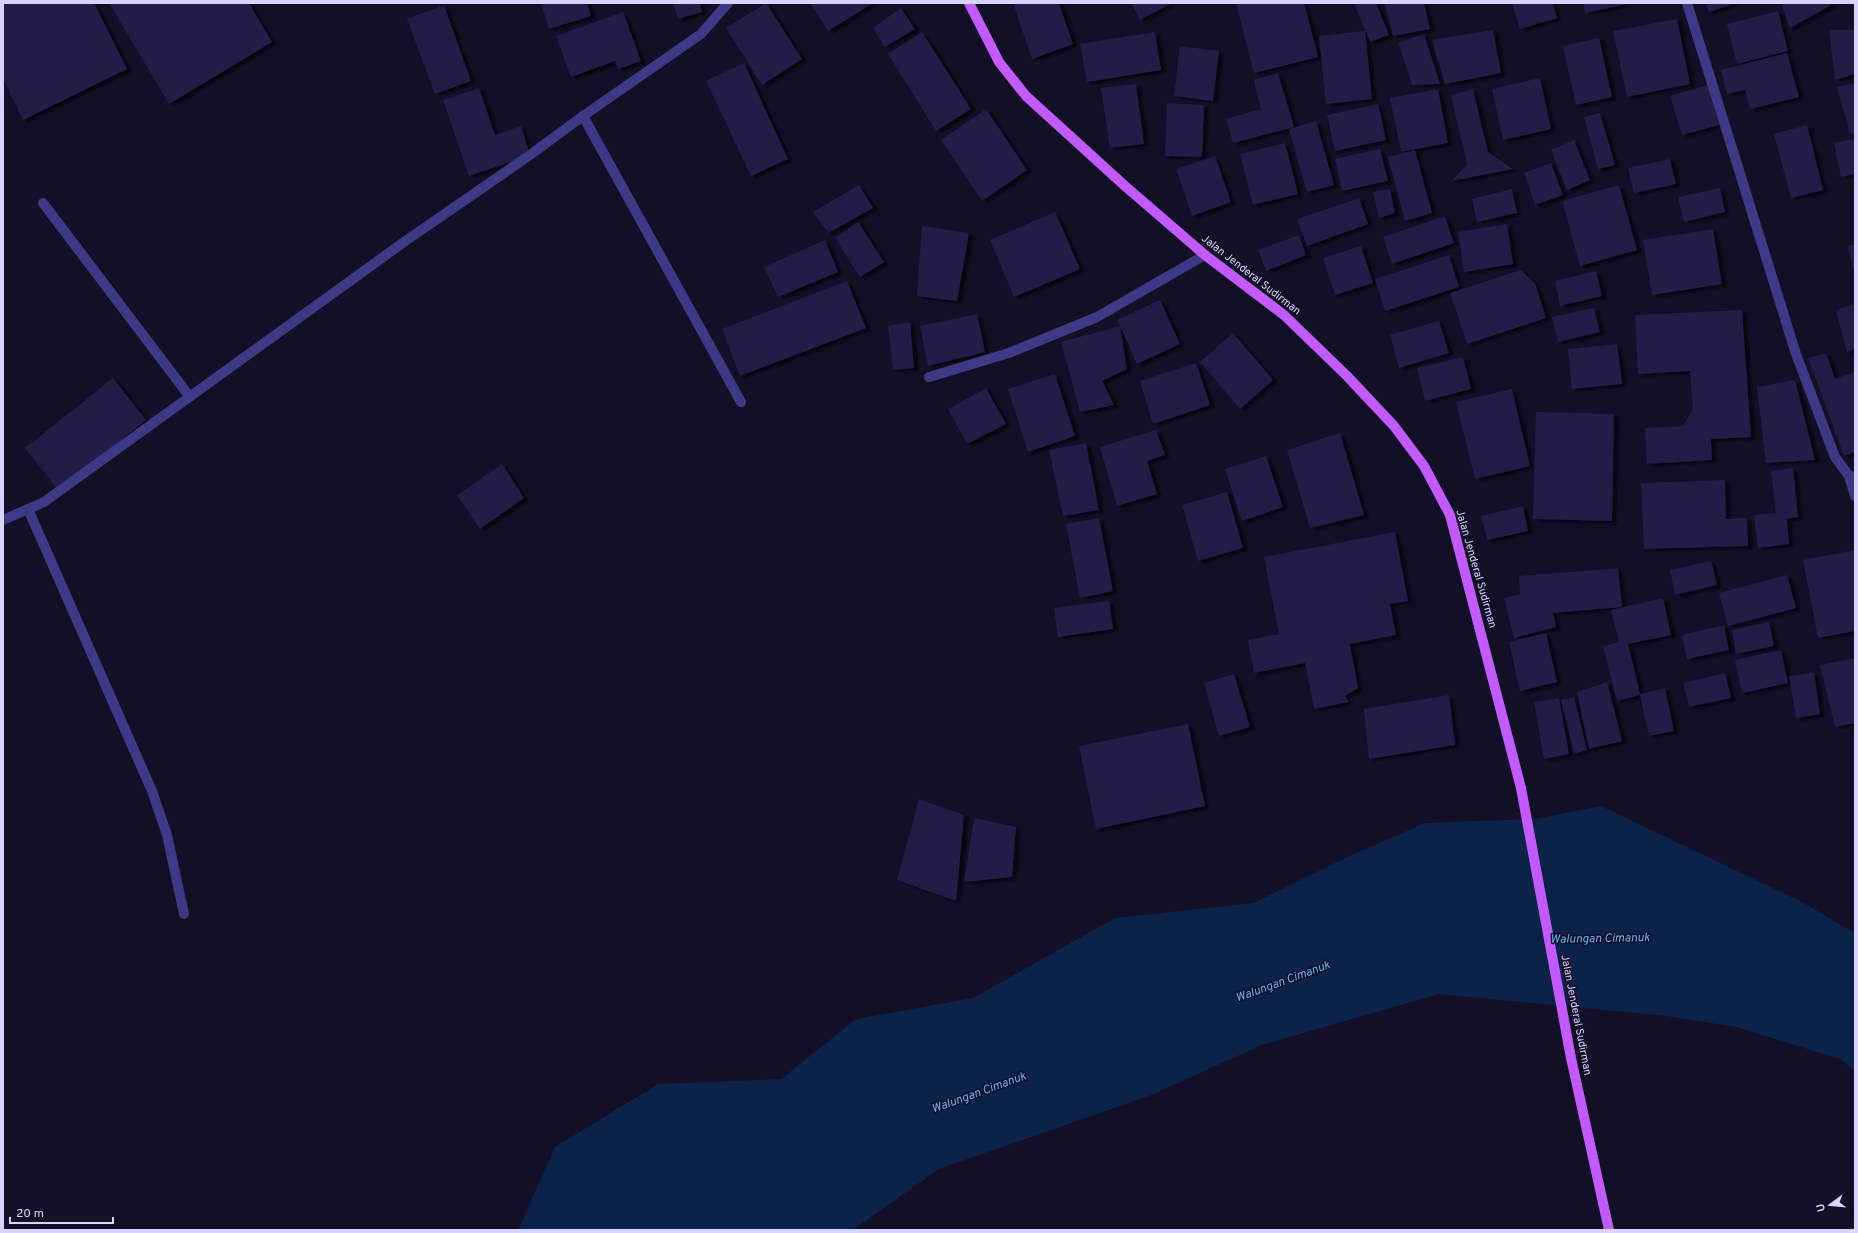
<svg xmlns="http://www.w3.org/2000/svg" width="1858" height="1233" font-family="Overpass,sans-serif">
	<style>
		.water { fill: #0c2248 }
		.building { fill: #241b47; filter: url(#shadow) }
		.lines { fill: none; stroke-linecap: round; stroke-linejoin: round }
		.minor { stroke: #3d3a85; stroke-width: 10 }
		.major { stroke: #c25bff; stroke-width: 10 }
		.labels { text-anchor: middle; dominant-baseline: central; stroke-width: 3; stroke-linejoin: round; paint-order: stroke }
		.street-label { font-size: 11px; fill: #d9d4ff; stroke: #130f26 }
		.water-label { font-size: 12px; font-style: italic; fill: #62b6ff; stroke: #130f26 }
	</style>
	<defs>
		<filter id="shadow"><feDropShadow dx="4.5" dy="2.5" stdDeviation="1" flood-color="#0009"/></filter>
	</defs>
	<rect width="100%" height="100%" fill="#130f26"/>
	<!-- water -->
	<polygon class="water" points="1601,806 1802,902 1855,933 1855,1071 1840,1059 1736,1027 1666,1016 1439,994 1262,1045 1149,1096 939,1169 853,1230 518,1230 555,1147 658,1084 781,1079 856,1019 973,998 1115,918 1254,903 1345,858 1425,823 1535,819"/>
	<!-- building -->
	<g class="building">
		<polygon points="3,3 94,3 127,69 23,120 3,78"/>
		<polygon points="109,3 249,3 272,42 169,104"/>
		<polygon points="541,3 587,3 591,16 549,29"/>
		<polygon points="673,3 700,3 702,12 678,19"/>
		<polygon points="766,3 802,59 762,85 726,28"/>
		<polygon points="810,3 873,3 828,31"/>
		<polygon points="1013,3 1059,3 1073,44 1032,59"/>
		<polygon points="1131,3 1172,3 1140,20"/>
		<polygon points="1236,3 1304,3 1318,57 1254,73"/>
		<polygon points="1354,3 1376,3 1389,35 1370,42"/>
		<polygon points="1385,3 1424,3 1430,29 1393,36"/>
		<polygon points="1512,3 1553,3 1557,18 1520,29"/>
		<polygon points="1583,3 1627,3 1627,4 1585,13"/>
		<polygon points="1706,3 1736,3 1709,12"/>
		<polygon points="1781,3 1835,3 1790,28"/>
		<polygon points="444,5 471,81 435,94 407,19"/>
		<polygon points="901,8 915,29 885,47 873,28"/>
		<polygon points="1778,11 1788,51 1737,64 1727,24"/>
		<polygon points="623,12 641,61 618,69 615,61 571,77 556,36"/>
		<polygon points="1677,19 1690,84 1627,97 1613,31"/>
		<polygon points="1493,30 1501,73 1445,84 1432,40"/>
		<polygon points="1829,30 1855,30 1855,74 1835,80"/>
		<polygon points="1365,31 1372,99 1326,104 1319,36"/>
		<polygon points="922,32 971,109 936,131 888,54"/>
		<polygon points="1155,32 1161,70 1087,82 1080,44"/>
		<polygon points="1424,34 1440,84 1412,85 1398,43"/>
		<polygon points="1599,38 1612,97 1576,105 1563,46"/>
		<polygon points="1180,46 1219,51 1213,101 1174,96"/>
		<polygon points="1787,53 1799,97 1750,109 1745,90 1727,94 1721,70"/>
		<polygon points="744,63 788,159 751,176 706,81"/>
		<polygon points="1278,73 1294,127 1233,143 1226,119 1261,109 1254,80"/>
		<polygon points="1540,78 1551,129 1503,140 1492,89"/>
		<polygon points="1855,83 1855,133 1850,134 1837,87"/>
		<polygon points="1136,84 1144,144 1110,148 1101,88"/>
		<polygon points="1708,85 1719,125 1682,135 1670,96"/>
		<polygon points="479,88 495,135 521,126 530,155 469,176 443,100"/>
		<polygon points="1438,89 1448,143 1401,152 1390,98"/>
		<polygon points="1473,89 1488,152 1513,169 1451,181 1467,165 1451,95"/>
		<polygon points="1167,103 1204,105 1202,157 1165,156"/>
		<polygon points="1378,104 1386,140 1335,151 1327,115"/>
		<polygon points="986,109 1027,170 982,201 941,140"/>
		<polygon points="1600,113 1615,165 1598,169 1584,117"/>
		<polygon points="1316,121 1334,185 1307,192 1289,129"/>
		<polygon points="1807,125 1823,190 1791,198 1774,134"/>
		<polygon points="1855,139 1855,174 1841,177 1834,143"/>
		<polygon points="1574,140 1590,180 1567,190 1551,150"/>
		<polygon points="1285,143 1298,194 1253,205 1240,154"/>
		<polygon points="1380,149 1388,181 1342,191 1335,159"/>
		<polygon points="1415,150 1432,213 1405,221 1388,157"/>
		<polygon points="1215,156 1231,202 1192,216 1176,169"/>
		<polygon points="1670,159 1676,184 1634,193 1628,168"/>
		<polygon points="1551,163 1563,195 1535,205 1524,173"/>
		<polygon points="859,185 873,208 828,233 813,212"/>
		<polygon points="1619,185 1637,250 1580,266 1562,201"/>
		<polygon points="1720,188 1725,212 1684,222 1678,197"/>
		<polygon points="1390,189 1395,213 1379,218 1373,192"/>
		<polygon points="1512,189 1517,213 1477,222 1472,199"/>
		<polygon points="1359,198 1368,224 1307,246 1297,219"/>
		<polygon points="1055,212 1080,269 1014,297 990,240"/>
		<polygon points="1445,216 1454,243 1392,264 1383,237"/>
		<polygon points="858,222 884,262 860,277 835,238"/>
		<polygon points="1507,224 1513,264 1464,272 1458,232"/>
		<polygon points="922,226 969,233 957,301 917,296"/>
		<polygon points="1713,229 1722,284 1652,295 1643,240"/>
		<polygon points="1299,235 1306,255 1266,271 1258,250"/>
		<polygon points="825,240 838,272 778,297 764,267"/>
		<polygon points="1855,244 1855,272 1854,272 1848,246"/>
		<polygon points="1361,246 1373,283 1335,295 1323,258"/>
		<polygon points="1449,255 1459,287 1385,311 1375,279"/>
		<polygon points="1521,270 1535,283 1546,318 1467,344 1450,293"/>
		<polygon points="1596,271 1602,296 1560,306 1555,281"/>
		<polygon points="847,281 866,328 740,376 722,329"/>
		<polygon points="1160,300 1180,344 1137,364 1120,326 1127,369 1102,381 1114,405 1080,412 1061,342 1120,326 1117,320"/>
		<polygon points="1855,304 1855,349 1847,352 1836,310"/>
		<polygon points="1594,308 1600,332 1558,342 1552,317"/>
		<polygon points="1742,310 1751,437 1711,439 1712,460 1647,464 1645,428 1683,426 1693,409 1690,371 1638,374 1635,315"/>
		<polygon points="977,314 985,352 928,366 920,326"/>
		<polygon points="1439,321 1449,353 1399,368 1390,335"/>
		<polygon points="910,322 914,368 893,370 888,326"/>
		<polygon points="1233,333 1273,380 1240,409 1200,362"/>
		<polygon points="1617,344 1622,384 1572,389 1568,349"/>
		<polygon points="1826,353 1835,379 1855,372 1855,452 1844,456 1808,358"/>
		<polygon points="1463,357 1471,389 1425,401 1417,368"/>
		<polygon points="1196,363 1210,405 1153,424 1140,381"/>
		<polygon points="1055,374 1075,436 1028,452 1008,389"/>
		<polygon points="113,378 146,420 58,490 25,448"/>
		<polygon points="1795,380 1815,460 1766,463 1757,387"/>
		<polygon points="986,388 1006,424 967,444 948,409"/>
		<polygon points="1512,389 1530,466 1475,479 1456,402"/>
		<polygon points="1536,412 1614,414 1612,521 1533,519"/>
		<polygon points="1156,430 1165,455 1147,461 1157,494 1117,506 1100,447"/>
		<polygon points="1340,433 1364,515 1310,528 1287,450"/>
		<polygon points="1086,443 1099,510 1063,516 1049,450"/>
		<polygon points="1266,456 1283,507 1242,521 1225,469"/>
		<polygon points="502,464 524,498 480,529 457,495"/>
		<polygon points="1793,468 1798,517 1787,519 1789,544 1758,548 1754,515 1776,513 1771,471"/>
		<polygon points="1725,480 1726,519 1747,518 1748,546 1644,549 1641,483"/>
		<polygon points="1227,492 1243,548 1198,561 1182,505"/>
		<polygon points="1523,506 1528,531 1487,540 1481,516"/>
		<polygon points="1099,518 1113,591 1080,598 1066,524"/>
		<polygon points="1395,532 1408,601 1390,604 1396,635 1350,644 1358,688 1345,696 1349,702 1314,709 1305,663 1254,673 1248,640 1279,634 1264,557"/>
		<polygon points="1855,550 1855,631 1818,638 1803,560"/>
		<polygon points="1711,561 1717,585 1675,595 1670,570"/>
		<polygon points="1618,568 1622,607 1553,613 1556,627 1514,638 1504,598 1520,594 1519,576"/>
		<polygon points="1787,575 1796,608 1728,626 1719,593"/>
		<polygon points="1663,598 1671,635 1628,644 1640,694 1665,688 1674,731 1649,736 1640,695 1617,701 1603,646 1619,642 1611,610"/>
		<polygon points="1109,601 1113,629 1058,637 1054,608"/>
		<polygon points="1769,622 1774,646 1736,654 1732,630"/>
		<polygon points="1724,625 1729,650 1687,659 1682,635"/>
		<polygon points="1546,633 1557,682 1520,691 1509,642"/>
		<polygon points="1781,650 1788,683 1742,693 1735,660"/>
		<polygon points="1855,658 1855,723 1835,727 1820,665"/>
		<polygon points="1814,672 1820,714 1796,718 1789,676"/>
		<polygon points="1725,673 1731,698 1689,707 1683,683"/>
		<polygon points="1234,674 1250,727 1219,736 1204,683"/>
		<polygon points="1607,682 1622,741 1589,749 1577,692"/>
		<polygon points="1449,695 1455,745 1369,759 1364,709"/>
		<polygon points="1574,697 1587,750 1574,754 1561,700"/>
		<polygon points="1559,698 1569,754 1544,759 1534,702"/>
		<polygon points="1188,724 1205,806 1096,829 1079,746"/>
		<polygon points="919,799 964,815 956,901 897,880"/>
		<polygon points="974,818 1016,827 1012,877 964,882"/>
	</g>
	<g class="lines">
		<!-- minor -->
		<g class="minor">
			<polyline points="1687,3 1796,354 1835,457 1849,476 1855,477"/>
			<polyline points="583,116 741,402"/>
			<polyline points="43,203 190,397"/>
			<polyline points="929,377 1009,353 1097,317 1205,255"/>
			<polyline points="1849,476 1855,496"/>
			<polyline points="28,509 152,791 167,835 184,914"/>
			<polyline points="3,520 44,502 404,242 530,155 583,116 701,34 728,3"/>
		</g>
		<!-- major -->
		<polyline class="major" points="969,3 999,62 1026,96 1125,186 1205,255 1284,315 1347,376 1394,426 1424,466 1450,515 1521,788 1571,1058 1609,1230"/>
	</g>
	<g class="labels">
		<!-- street labels -->
		<g class="street-label">
			<text transform="translate(1251 275) rotate(38)">Jalan Jenderal Sudirman</text>
			<text transform="translate(1476 569) rotate(74)">Jalan Jenderal Sudirman</text>
			<text transform="translate(1576 1015) rotate(79)">Jalan Jenderal Sudirman</text>
		</g>
		<!-- water labels -->
		<g class="water-label">
			<text transform="translate(1600 939) rotate(-1)">Walungan Cimanuk</text>
			<text transform="translate(1283 982) rotate(-20)">Walungan Cimanuk</text>
			<text transform="translate(979 1093) rotate(-20)">Walungan Cimanuk</text>
		</g>
	</g>
	<!-- border -->
	<rect width="1858" height="1233" fill="none" stroke="#d9d4ff" stroke-width="8"/>
	<!-- north arrow -->
	<g transform="translate(1830 1205) rotate(254)" stroke="#130f26" stroke-width="3" paint-order="stroke">
	<path d="M0-3L7 15L0 10L-7 15Z" fill="#d9d4ff"/>
	<text y="-6" font-size="11" font-weight="bold" text-anchor="middle" fill="#d9d4ff">U</text>
	</g>
	<!-- scale -->
	<path d="M10 1217v6h103v-6" fill="none" stroke="#d9d4ff" stroke-width="2"/>
	<text x="16" y="1217" font-size="12" fill="#d9d4ff" stroke="#130f26" stroke-width="3" paint-order="stroke">20 m</text>
</svg>
